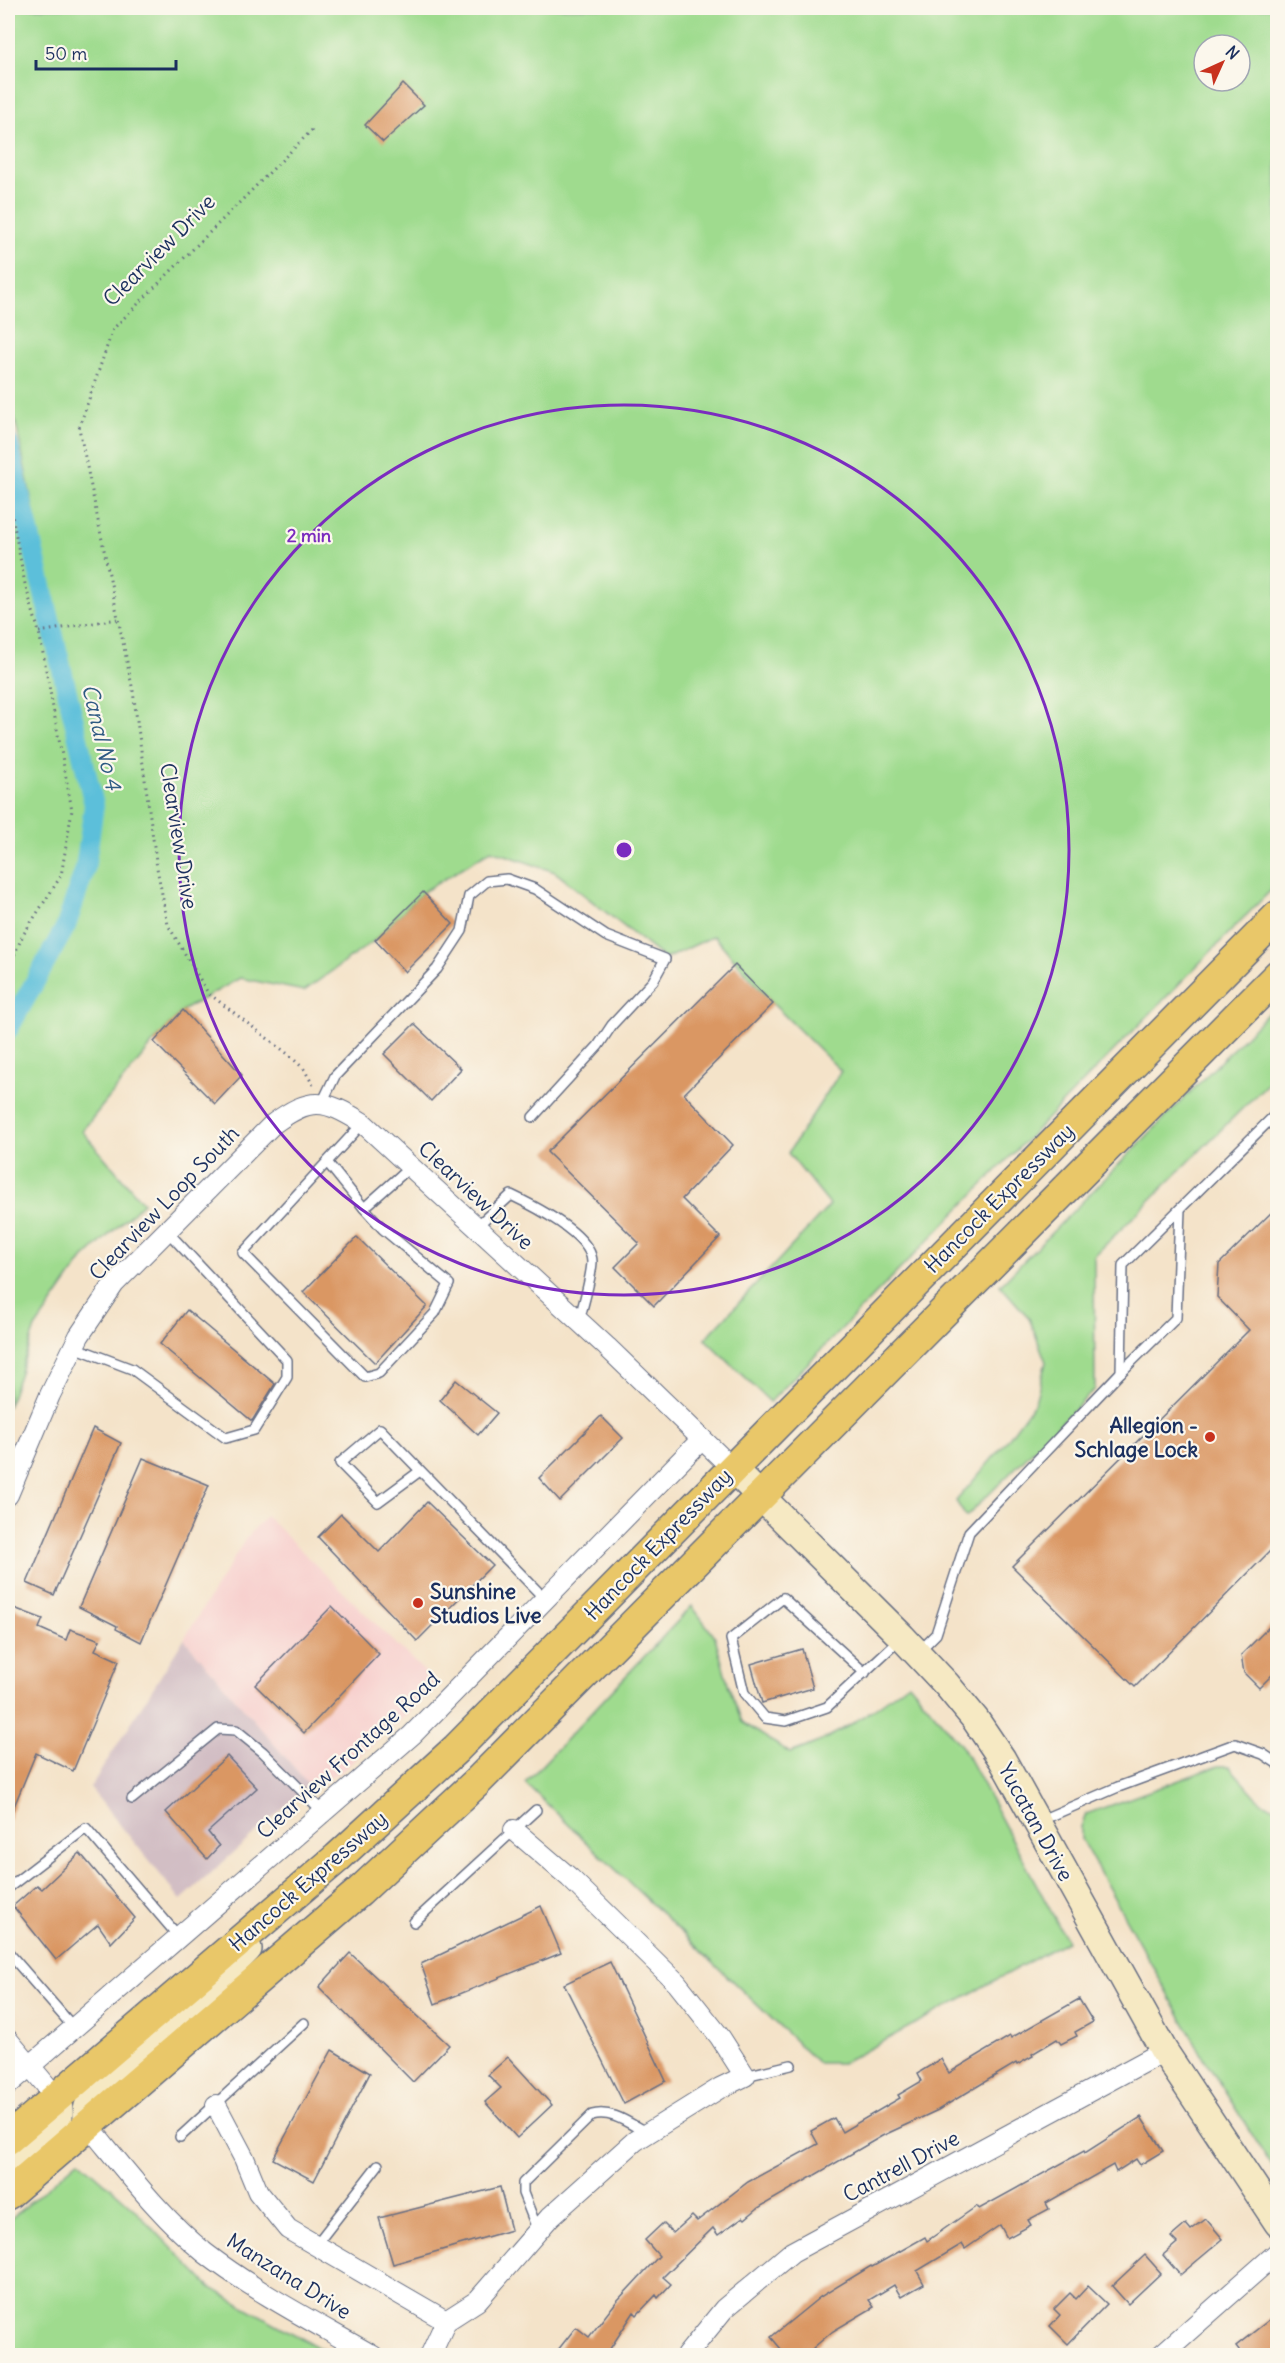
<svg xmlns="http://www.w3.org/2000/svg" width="1285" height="2363" font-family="Delius,sans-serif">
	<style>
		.built { fill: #f7d0ce }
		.industrial { fill: #d2bec4 }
		.green { fill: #9fdb8e; stroke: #5d8576; stroke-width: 1.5; fill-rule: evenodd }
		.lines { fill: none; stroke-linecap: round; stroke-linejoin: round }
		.canal { stroke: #5cbfda; stroke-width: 20 }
		.building { fill: #da9764 }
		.lane-casing { stroke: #676e83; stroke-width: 12 }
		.street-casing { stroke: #676e83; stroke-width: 22 }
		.secondary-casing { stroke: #676e83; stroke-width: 30 }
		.primary-casing { stroke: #676e83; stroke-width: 33 }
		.path { stroke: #676e83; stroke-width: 3; stroke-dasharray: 1.5 4.5; stroke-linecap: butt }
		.lane { stroke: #fff; stroke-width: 9 }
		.street { stroke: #fff; stroke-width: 20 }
		.secondary { stroke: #f6e9c3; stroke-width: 27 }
		.primary { stroke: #e9c769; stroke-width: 30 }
		.ring { fill: none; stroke: #7b2cbf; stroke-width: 3 }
		.poi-dot { fill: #c8321e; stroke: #fbf7ec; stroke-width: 2 }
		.labels { text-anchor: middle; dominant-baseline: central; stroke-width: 4.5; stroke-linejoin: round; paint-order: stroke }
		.street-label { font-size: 21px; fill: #1b2f5e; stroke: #fbf7ec }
		.poi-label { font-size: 21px; font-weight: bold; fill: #1b2f5e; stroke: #fbf7ec; text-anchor: end }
		.water-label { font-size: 22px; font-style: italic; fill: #2e5a83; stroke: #fbf7ec }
		.centre { fill: #7b2cbf; stroke: #fbf7ec; stroke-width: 3 }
		.ring-label { font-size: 18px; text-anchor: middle; font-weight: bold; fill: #7b2cbf; stroke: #fbf7ec; stroke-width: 4.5; stroke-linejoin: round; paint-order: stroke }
	</style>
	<rect width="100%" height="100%" fill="#fbf7ec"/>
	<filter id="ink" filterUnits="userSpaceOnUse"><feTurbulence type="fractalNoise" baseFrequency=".0167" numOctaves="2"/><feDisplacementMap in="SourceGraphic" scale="12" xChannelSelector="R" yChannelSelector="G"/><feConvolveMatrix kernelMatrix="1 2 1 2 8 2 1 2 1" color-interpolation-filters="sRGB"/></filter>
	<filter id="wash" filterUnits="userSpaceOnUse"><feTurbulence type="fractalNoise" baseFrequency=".008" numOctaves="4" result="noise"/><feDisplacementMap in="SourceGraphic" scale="24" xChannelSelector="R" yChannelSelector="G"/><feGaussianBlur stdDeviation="1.35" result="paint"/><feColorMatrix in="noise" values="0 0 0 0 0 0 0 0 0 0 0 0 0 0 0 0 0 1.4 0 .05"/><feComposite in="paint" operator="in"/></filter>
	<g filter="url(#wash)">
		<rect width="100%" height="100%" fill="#f4e3c9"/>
		<!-- built -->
		<polygon class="built" points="266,1516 439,1686 341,1772 309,1785 184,1639 246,1538"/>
		<!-- industrial -->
		<polygon class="industrial" points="184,1639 309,1785 181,1900 90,1788"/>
		<!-- green -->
		<g class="green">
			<path d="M8,8H1277V884L770,1402L705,1339L830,1205L788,1153L841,1071L773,1004L714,936L665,959L555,872L491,850L423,892L375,940L304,991L240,978L183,1010L154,1042L82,1131L143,1203L83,1259L35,1328L8,1407V443L88,776L8,385ZM1204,45H1240V81H1204Z"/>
			<polygon points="1277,1004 1277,1074 1094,1256 1095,1389 966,1517 956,1501 1003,1446 1035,1402 1046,1362 1029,1318 1000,1285"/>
			<path d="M692,1606L715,1637L728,1684L742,1722L790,1753C835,1739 872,1711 909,1683L963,1748L1067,1941L843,2063H818L525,1783Z"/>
			<polygon points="1218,1766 1229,1766 1260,1801 1277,1809 1277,2174 1208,2065 1081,1839 1081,1827 1086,1814"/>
			<polygon points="79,2160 127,2202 211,2288 332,2355 8,2355 8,2221"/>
		</g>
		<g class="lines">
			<!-- canal -->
			<polyline class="canal" points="8,443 94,805 85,869 66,926 8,1030"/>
		</g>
		<g id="blocks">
			<!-- building -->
			<g class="building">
				<polygon points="403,84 424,105 383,142 365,125"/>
				<polygon points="423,892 453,924 405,972 375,940"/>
				<polygon points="735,965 773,1004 684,1094 733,1145 682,1199 720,1237 654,1306 615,1267 639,1243 547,1152"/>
				<polygon points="183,1010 242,1075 215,1104 154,1042"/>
				<polygon points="414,1024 461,1069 431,1101 384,1054"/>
				<polygon points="1278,1206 1278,1543 1135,1687 1012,1566 1249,1330 1217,1297 1219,1264"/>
				<polygon points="357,1237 427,1306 375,1363 303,1292"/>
				<polygon points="187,1310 275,1384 252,1421 160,1344"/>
				<polygon points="456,1380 497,1413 478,1435 440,1400"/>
				<polygon points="601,1416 623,1438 560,1501 539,1478"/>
				<polygon points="93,1428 121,1443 54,1595 27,1583"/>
				<polygon points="143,1458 209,1485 141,1642 116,1629 117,1626 79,1607"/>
				<polygon points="427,1502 492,1565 417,1641 318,1537 341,1514 379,1552"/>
				<polygon points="332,1606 379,1654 304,1733 255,1685"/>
				<polygon points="14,1608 43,1619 39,1628 66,1640 70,1629 100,1640 95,1650 119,1661 73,1771 36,1753 8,1821 8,1624"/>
				<polygon points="1278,1618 1278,1669 1259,1688 1244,1673 1241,1655"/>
				<polygon points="802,1649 813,1688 762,1703 751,1664"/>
				<polygon points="227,1756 257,1788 208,1832 219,1846 207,1859 166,1812"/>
				<polygon points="80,1853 135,1918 111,1943 98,1924 56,1960 13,1906 37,1885 42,1889"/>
				<polygon points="541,1906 561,1953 435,2004 421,1964"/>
				<polygon points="350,1953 449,2045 413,2082 319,1987"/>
				<polygon points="610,1962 666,2081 624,2104 564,1984"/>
				<polygon points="1079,1999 1093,2022 1075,2032 1077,2036 1061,2044 1057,2039 1032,2054 1033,2056 1017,2065 1016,2063 938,2110 882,2136 758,2208 745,2219 743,2217 718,2235 713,2228 663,2277 671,2284 658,2298 656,2295 637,2315 634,2312 606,2355 554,2355 576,2327 589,2337 617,2301 659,2256 645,2240 663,2223 673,2233 692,2216 697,2221 748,2182 818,2144 811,2131 834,2118 842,2132 900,2098 898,2095 922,2081 918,2073 941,2059 949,2073 1010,2036 1011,2038"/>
				<polygon points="332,2050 370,2073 314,2181 273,2159"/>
				<polygon points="508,2057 552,2105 517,2138 485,2102 501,2088 488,2075"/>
				<polygon points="1141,2117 1163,2151 1140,2165 1136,2159 1116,2172 1113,2165 1046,2203 1049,2209 1028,2220 1031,2225 1007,2238 1000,2225 965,2249 962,2244 917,2271 924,2284 901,2297 894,2285 869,2300 874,2307 833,2331 813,2348 819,2355 786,2355 771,2337 820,2297 871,2266 872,2267 925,2237 927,2241 977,2206 979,2209 1084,2151 1085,2153"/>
				<polygon points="500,2187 511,2230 393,2264 379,2218"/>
				<polygon points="1206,2219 1223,2239 1180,2275 1163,2255 1177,2243 1171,2237 1186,2224 1191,2230"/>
				<polygon points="1145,2255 1161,2273 1128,2304 1112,2286"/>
				<polygon points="1088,2286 1107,2304 1068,2344 1050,2326 1060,2315 1054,2309 1070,2293 1076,2299"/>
				<polygon points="1278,2313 1278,2355 1243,2355 1236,2346"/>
			</g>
		</g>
	</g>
	<g filter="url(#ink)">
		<use href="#blocks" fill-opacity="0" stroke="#676e83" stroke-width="1.5"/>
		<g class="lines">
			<defs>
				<g id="lane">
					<polyline points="322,1103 335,1076 437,969 462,931 469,896 487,881 507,879 535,889 606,936 665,959 653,981 612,1025 598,1046 533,1117"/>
					<polyline points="327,1162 364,1208 383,1229 449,1284 435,1313 379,1373 365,1377 243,1253 363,1123"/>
					<polyline points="364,1208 410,1167"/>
					<path d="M476,1227L511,1195C532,1205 592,1235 592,1262C591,1280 583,1304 579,1322"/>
					<polyline points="74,1347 132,1369 226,1438 254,1430 287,1377 287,1360 167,1231"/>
					<polyline points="1121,1372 1123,1265 1278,1112"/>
					<polyline points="420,1471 378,1502 340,1463 380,1429 545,1599"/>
					<polyline points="919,1651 936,1634 969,1532 1121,1372 1176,1318 1180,1209"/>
					<polyline points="865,1673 783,1598 731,1639 744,1693 765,1718 786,1721 827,1707 900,1639"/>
					<polyline points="132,1799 218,1729 236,1730 263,1752 323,1812"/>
					<polyline points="1039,1821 1118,1787 1235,1744 1263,1754 1278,1764"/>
					<polyline points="8,1888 86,1828 179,1937"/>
					<polyline points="414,1922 536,1810"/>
					<polyline points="8,1952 74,2028"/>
					<polyline points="745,2076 791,2065"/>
					<polyline points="180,2137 304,2023"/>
					<path d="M538,2231L523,2193V2183L592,2115C611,2109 630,2124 647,2133"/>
					<polyline points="316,2245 378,2165"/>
				</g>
				<g id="street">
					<path d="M8,1495L50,1395L79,1336L114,1284L273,1124C311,1096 324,1099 363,1123L607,1347L732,1468"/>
					<polyline points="8,2040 56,2097"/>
					<polyline points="8,2085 412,1735 702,1439"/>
					<polyline points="216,2105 244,2158 258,2192 288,2229 446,2321"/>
					<path d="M88,2125C123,2167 162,2219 205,2253C257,2293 316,2323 373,2356"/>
					<polyline points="430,2356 446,2321 477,2301 550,2217 635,2141 720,2088 745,2076 720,2037 677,1983 570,1878 514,1830"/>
					<polyline points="686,2356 724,2309 792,2252 1164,2051"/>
					<polyline points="1160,2356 1278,2252"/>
				</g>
				<g id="secondary">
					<polyline points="732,1468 902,1637 947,1685 975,1719 1002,1759 1164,2051 1278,2223"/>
					<path d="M88,2125C85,2110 87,2104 97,2093L199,2000L248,1949"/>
					<path d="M8,2171C21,2158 50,2137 58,2120C61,2112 58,2105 56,2097"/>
				</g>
				<g id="primary">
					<polyline points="8,2139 337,1858 456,1749 1278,916"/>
					<polyline points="8,2194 359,1892 477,1782 1278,975"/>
				</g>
			</defs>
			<!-- lane casing -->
			<use href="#lane" class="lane-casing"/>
			<!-- street casing -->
			<use href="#street" class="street-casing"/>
			<!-- secondary casing -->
			<use href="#secondary" class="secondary-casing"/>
			<!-- primary casing -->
			<use href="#primary" class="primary-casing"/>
			<!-- path -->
			<g class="path">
				<polyline points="312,130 113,329 79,428 133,691 157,868 168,925 208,993 288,1054 304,1069 313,1085"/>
				<polyline points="8,494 25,584 39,632 72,810 61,876 23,935 8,969"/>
				<polyline points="39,632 117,619"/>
			</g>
			<!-- lane -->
			<use href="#lane" class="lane"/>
			<!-- street -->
			<use href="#street" class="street"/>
			<!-- secondary -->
			<use href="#secondary" class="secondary"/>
			<!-- primary -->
			<use href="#primary" class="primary"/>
		</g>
	</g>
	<!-- distance rings -->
	<circle class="ring" cx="624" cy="850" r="445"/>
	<!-- markers -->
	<g class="poi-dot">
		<circle cx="1210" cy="1437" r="6"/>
		<circle cx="418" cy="1603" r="6"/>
	</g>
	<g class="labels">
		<!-- street labels -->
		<g class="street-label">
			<text transform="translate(159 250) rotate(-45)">Clearview Drive</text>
			<text transform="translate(179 836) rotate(81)">Clearview Drive</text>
			<text transform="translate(476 1195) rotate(43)">Clearview Drive</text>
			<text transform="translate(999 1198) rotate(-45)">Hancock Expressway</text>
			<text transform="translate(164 1203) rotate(-46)">Clearview Loop South</text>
			<text transform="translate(658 1544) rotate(-46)">Hancock Expressway</text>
			<text transform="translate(348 1755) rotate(-42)">Clearview Frontage Road</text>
			<text transform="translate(1036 1822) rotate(61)">Yucatan Drive</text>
			<text transform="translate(308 1881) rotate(-41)">Hancock Expressway</text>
			<text transform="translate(901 2166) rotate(-28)">Cantrell Drive</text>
			<text transform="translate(289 2276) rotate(32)">Manzana Drive</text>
		</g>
		<!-- poi labels -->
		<g class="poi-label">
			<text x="1198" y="1425">Allegion -<tspan x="1198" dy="24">Schlage Lock</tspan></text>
			<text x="430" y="1591" text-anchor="start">Sunshine<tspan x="430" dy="24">Studios Live</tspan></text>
		</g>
		<!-- water labels -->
		<g class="water-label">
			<text transform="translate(102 737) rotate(77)">Canal No 4</text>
		</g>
	</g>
	<circle cx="624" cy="850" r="9" class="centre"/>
	<g class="ring-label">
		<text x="309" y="542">2 min</text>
	</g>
	<!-- margin -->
	<rect width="1285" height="2363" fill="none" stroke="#fbf7ec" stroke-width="30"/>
	<!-- north arrow -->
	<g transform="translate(1222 63) rotate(45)"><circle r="28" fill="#fbf7ec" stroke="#a1a7b3" stroke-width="1.5"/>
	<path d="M0-4.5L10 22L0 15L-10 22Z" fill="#c8321e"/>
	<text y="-9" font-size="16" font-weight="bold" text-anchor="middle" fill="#1b2f5e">N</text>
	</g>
	<!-- scale -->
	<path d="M36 60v9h140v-9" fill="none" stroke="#1b2f5e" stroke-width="3"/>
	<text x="45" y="60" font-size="18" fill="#1b2f5e" stroke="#fbf7ec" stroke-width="4.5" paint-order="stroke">50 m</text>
</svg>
